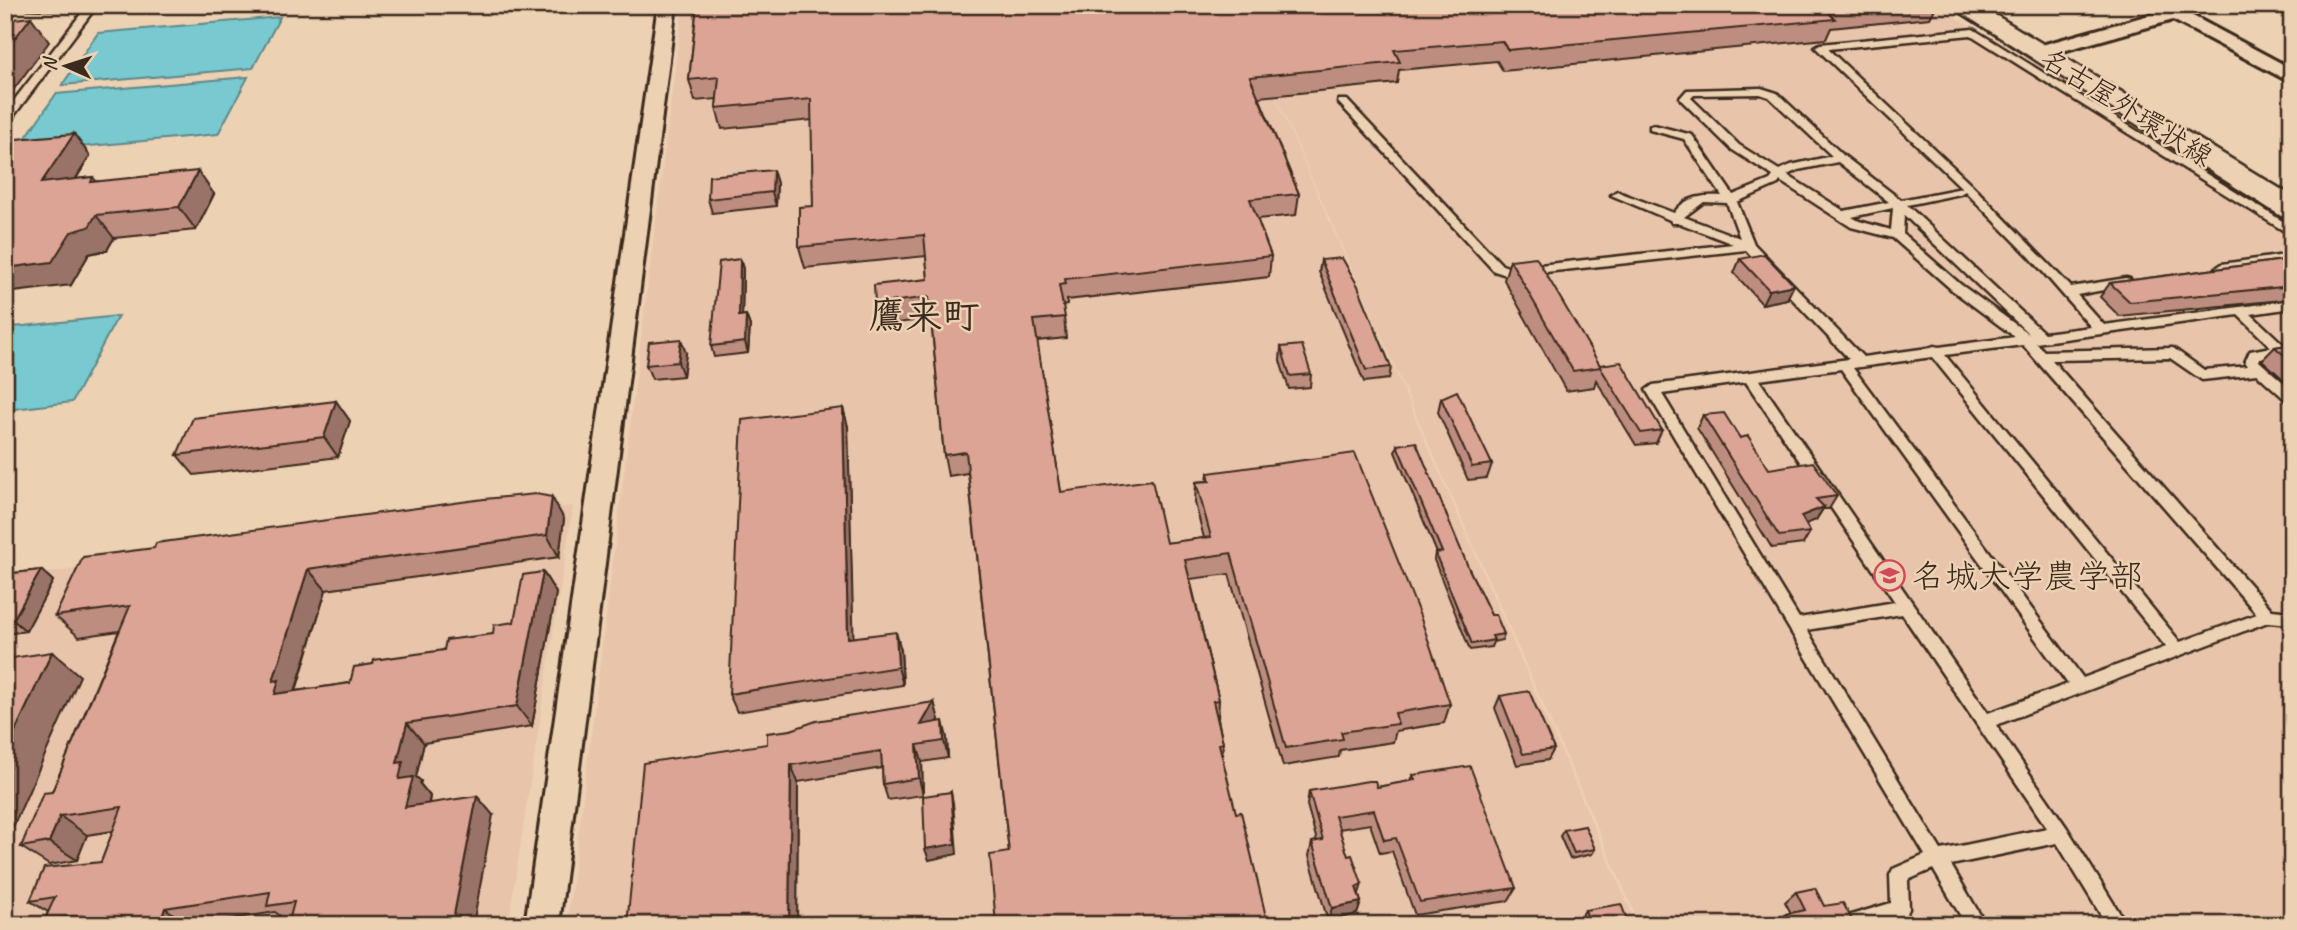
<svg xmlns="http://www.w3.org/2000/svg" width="2297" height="930" font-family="Caveat,'Klee One',sans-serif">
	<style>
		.built { fill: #e8c4aa }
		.water { fill: #78c9d0; stroke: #608989; stroke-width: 2 }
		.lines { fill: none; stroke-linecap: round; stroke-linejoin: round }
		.lane-casing { stroke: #3b2a1e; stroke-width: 5 }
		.street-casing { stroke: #3b2a1e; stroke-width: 6 }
		.secondary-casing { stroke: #3b2a1e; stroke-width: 5 }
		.lane { fill: #edd1b3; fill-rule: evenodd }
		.street { fill: #edd1b3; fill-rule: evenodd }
		.secondary { fill: #edd1b3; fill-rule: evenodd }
		.wall { fill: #bd8d80; stroke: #3b2a1e; stroke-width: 2 }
		.shaded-wall { fill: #9a7368; stroke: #3b2a1e; stroke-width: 2 }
		.building { fill: #dca495; stroke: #3b2a1e; stroke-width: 2 }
		.labels { text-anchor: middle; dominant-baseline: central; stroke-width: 5; stroke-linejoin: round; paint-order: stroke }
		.far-street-label { font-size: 28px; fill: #3b2a1e; stroke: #edd1b3 }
		.poi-label { font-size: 33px; fill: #3b2a1e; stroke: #edd1b3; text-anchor: start }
		.quarter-label { font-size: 37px; font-weight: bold; fill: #3b2a1e; stroke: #edd1b3 }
	</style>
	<rect width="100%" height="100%" fill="#edd1b3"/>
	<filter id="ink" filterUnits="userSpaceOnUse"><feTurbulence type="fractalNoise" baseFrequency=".0143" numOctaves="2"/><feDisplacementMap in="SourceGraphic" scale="14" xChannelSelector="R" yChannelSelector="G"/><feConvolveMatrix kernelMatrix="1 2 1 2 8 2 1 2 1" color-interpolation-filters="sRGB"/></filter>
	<g filter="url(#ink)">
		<!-- built -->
		<g class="built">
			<polygon points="683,5 1235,5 1637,925 567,925"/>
			<polygon points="1236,5 1936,5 2292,227 2292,925 1640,925"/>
			<polygon points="573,506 508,925 5,925 5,578"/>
		</g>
		<!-- water -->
		<g class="water">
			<polygon points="280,17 253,68 62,85 98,33"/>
			<polygon points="248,77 218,134 15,153 56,94"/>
			<polygon points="118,316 72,402 5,410 5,328"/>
		</g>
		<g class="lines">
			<defs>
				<g id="lane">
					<polygon points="22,5 96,7 9,122 5,123 5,112 84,10 27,8"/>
					<path d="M1973,29L2292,227V236L1971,35L1828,49L1968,181L2071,287L2126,278L2130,279L2132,282L2130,285L2077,295L2104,325L2292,300V308L2251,314L2284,345L2292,344V353L2260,358L2259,361L2292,390V403L2287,401L2257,374L2202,380L2170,358L2052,360L2272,610L2292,612V624L2268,622L1996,725L2067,828L2127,925H2107L2057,843L1951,865L1986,925H1966L1933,869L1908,880L1909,909L1906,915L1876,925H1849L1848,921L1851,915L1891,903L1890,875L1893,869L1925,855L1646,390L1653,385L1849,359L1746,250L1510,276L1494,271L1338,102L1339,100H1347L1502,265L1511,268L1733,244L1679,223H1672L1670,220L1611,195L1617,191L1621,193L1674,213C1686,196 1704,195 1722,196L1684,139L1650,130V126L1654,125L1692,135L1733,195L1770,180L1773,176L1731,149L1681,100L1680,98L1687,90L1761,88L1777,93L1844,156L1901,200L1962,188L1815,47L1820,44ZM1760,94L1769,97L1832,156L1791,165L1779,170L1739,145L1691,98L1694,95ZM1838,162L1889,202L1844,211L1787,175L1798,170ZM1780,181L1851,227L1893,238L1952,290L2015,337L1939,347L1934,346L1928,348L1863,357L1754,244L1737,202L1778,184ZM1965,191L2030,257L2091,327L2044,333L1907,205L1960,194ZM1704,202L1727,203L1740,238L1684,217ZM1893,208L1891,230L1859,221L1852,217ZM1904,215L2030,335L1960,284L1903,234ZM2238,315L2271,347L2250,351L2245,362L2248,366L2204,370L2173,348L2044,351L2036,343ZM2023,345L2035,359L2257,614L2180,642L1945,355ZM1932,357L2166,647L2083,678L1853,368ZM1841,369L2068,684L1988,713L1759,380ZM1746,382L1895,602L1799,618L1662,394ZM1902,614L2047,828L1941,850L1807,630Z"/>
					<polygon points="2292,254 2292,262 2222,272 2216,268 2222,264"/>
				</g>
				<g id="street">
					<polygon points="658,5 676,5 559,925 525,925"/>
					<polygon points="2161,5 2214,5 2191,15 2292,69 2292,83 2173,20 2038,58 2029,52 2031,48 2160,12"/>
				</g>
				<polygon id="secondary" points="1949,5 1979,5 2292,196 2292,218 2281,216"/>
			</defs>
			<!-- lane casing -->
			<use href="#lane" class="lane-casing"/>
			<!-- street casing -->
			<use href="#street" class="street-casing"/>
			<!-- secondary casing -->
			<use href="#secondary" class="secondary-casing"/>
			<!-- lane -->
			<use href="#lane" class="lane"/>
			<!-- street -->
			<use href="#street" class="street"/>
			<!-- secondary -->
			<use href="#secondary" class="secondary"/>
		</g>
		<!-- wall -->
		<g class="wall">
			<polygon points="697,5 1937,5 1930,18 1831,28 1826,39 1503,71 1497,61 1399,70 1397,83 1259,97 1299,194 1296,215 1257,219 1271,256 1269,277 1067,300 1067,305 1063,306 1066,338 1037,341 1061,492 1166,543 1204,538 1195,503 1196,482 1207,481 1208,473 1450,704 1444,723 1396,731 1393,742 1340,750 1339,757 1283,766 1229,574 1190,579 1219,700 1218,719 1223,743 1222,756 1009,852 968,473 948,476 944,455 931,319 879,325 875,304 928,279 926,256 805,268 799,247 813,206 812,120 722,129 716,108 717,99 695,101 689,80"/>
			<polygon points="74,134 90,156 76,179 93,177 96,181 214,194 196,230 114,238 107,250 89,254 71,285"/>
			<polygon points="777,183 776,206 712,213 708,199"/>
			<polygon points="740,259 743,269 742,316 746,315 750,326 748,353 714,357 711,346"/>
			<polygon points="1740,259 1787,299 1762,304 1734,273"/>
			<polygon points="2292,259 2292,299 2119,316 2100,297 2110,283"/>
			<polygon points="1321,260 1391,367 1389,379 1364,382 1319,272"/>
			<polygon points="1510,260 1600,365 1662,430 1656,443 1636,445 1596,380 1594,387 1566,391 1504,280"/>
			<polygon points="2292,344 2292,387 2262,360 2275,347"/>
			<polygon points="1281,347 1311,374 1310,387 1289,389 1280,361"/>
			<polygon points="686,353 683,376 652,379 646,365"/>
			<polygon points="1441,398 1492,464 1487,478 1468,480 1438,412"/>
			<polygon points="336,401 350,421 338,457 194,475 177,455"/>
			<polygon points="843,408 848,427 853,638 901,650 903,685 737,712 729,694"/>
			<polygon points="1703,415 1740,438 1769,469 1837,496 1829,509 1823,509 1816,520 1805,524 1810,532 1803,544 1772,548 1697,428"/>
			<polygon points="1397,445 1469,569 1491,615 1504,634 1502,640 1493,642 1491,647 1470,650 1434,560 1435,553 1437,553 1395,452"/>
			<polygon points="564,519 559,557 326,590 296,691 350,683 373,664 444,650 493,634 514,622 543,572 556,593 532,726 424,743 416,777 421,781 420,784 430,796 429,804 493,815 288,922 275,912 194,925 55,925 45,919 48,912 30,901 101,862 113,831 87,835 77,860 49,865 21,847 52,792 119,631 79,637 55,616"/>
			<polygon points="41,570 53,581 26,631 5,634 5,574"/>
			<polygon points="1500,696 1554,749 1548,760 1517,765 1495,708"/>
			<polygon points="934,702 939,720 937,722 947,738 948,758 922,762 923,795 888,800 883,784 882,768 798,782 797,925 627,925 767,744 791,730"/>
			<polygon points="1413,775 1516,888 1508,901 1415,915 1392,851 1380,853 1370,824 1339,829 1361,902 1357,914 1328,921 1309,856 1312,842 1317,841 1307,805 1309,791 1377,787 1411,781"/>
			<polygon points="1564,830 1595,849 1592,854 1570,859 1560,836"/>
			<polygon points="1796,892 1824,906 1855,925 1776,925 1786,914 1791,913 1785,902"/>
			<polygon points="1585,910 1629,925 1580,925 1579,921"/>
		</g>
		<!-- shaded-wall -->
		<g class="shaded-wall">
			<polygon points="31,17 49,42 5,101 5,51"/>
			<polygon points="74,134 90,156 59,205 41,183"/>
			<polygon points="773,170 777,183 776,206 772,192"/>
			<polygon points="198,171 214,194 196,230 179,207"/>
			<polygon points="96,215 114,238 107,250 89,254 71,285 5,293 5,268 71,232"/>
			<polygon points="740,259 743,269 742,327 739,316"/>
			<polygon points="1794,285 1787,299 1762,304 1769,290"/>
			<polygon points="746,315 750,326 748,353 745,342"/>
			<polygon points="681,339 686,353 683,376 678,362"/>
			<polygon points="336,401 350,421 338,457 324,437"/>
			<polygon points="843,408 848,427 854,656 848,638"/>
			<polygon points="552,497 564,519 559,557 547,535"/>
			<polygon points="1824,507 1816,520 1793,529 1801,516"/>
			<polygon points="308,569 326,590 294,695 275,694 273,681"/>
			<polygon points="41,570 53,581 26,631 13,620"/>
			<polygon points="543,572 556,593 532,726 517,706"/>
			<polygon points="896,632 901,650 903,685 898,667"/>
			<polygon points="52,652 80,676 5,845 5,753"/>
			<polygon points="934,702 939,720 925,742 921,725"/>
			<polygon points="943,721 947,738 948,758 944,741"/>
			<polygon points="407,723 424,743 416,777 421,781 420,784 430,796 424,826 405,807 399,779 397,763"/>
			<polygon points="917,745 922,762 923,795 919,778"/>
			<polygon points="791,765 798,782 797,925 789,925"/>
			<polygon points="951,792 953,803 957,854 929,860 925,849"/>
			<polygon points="477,796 493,815 473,925 452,925"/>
			<polygon points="60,816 87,835 77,860 49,842"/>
			<polygon points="1362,884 1358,897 1356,887"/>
			<polygon points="1361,902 1357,914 1328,921 1332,908"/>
			<polygon points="165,908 189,925 165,925 160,922"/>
		</g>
		<!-- building -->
		<g class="building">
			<polygon points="697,5 1863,5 1825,9 1835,19 1508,50 1502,41 1394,50 1400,62 1250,77 1299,194 1250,199 1271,256 1065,279 1066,284 1059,285 1065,317 1034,320 1061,492 1152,480 1166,543 1211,537 1196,482 1210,481 1208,473 1355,453 1420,616 1450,704 1395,713 1398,724 1341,732 1343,739 1286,748 1231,553 1185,560 1219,700 1213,701 1223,743 1219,744 1236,813 1241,812 1268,925 996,925 990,855 1009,852 966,452 944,455 929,297 875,304 874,285 928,279 924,235 799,247 799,207 813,206 811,99 716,108 719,77 689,80"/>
			<polygon points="31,17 5,51 5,20"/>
			<polygon points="74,134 41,183 93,177 91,182 198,171 179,207 96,215 89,227 71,232 52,262 5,268 5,140"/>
			<polygon points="773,170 772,192 708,199 709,176"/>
			<polygon points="1764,254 1794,285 1769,290 1740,259"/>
			<polygon points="1536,257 1601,367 1573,371 1510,260"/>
			<polygon points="1342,258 1358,286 1391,367 1366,370 1321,260"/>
			<polygon points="740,259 739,316 746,315 745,342 711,346 719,262"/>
			<polygon points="2292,259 2292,286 2130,302 2110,283"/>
			<polygon points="681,339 678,362 646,365 649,342"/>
			<polygon points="2292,344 2292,362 2275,347"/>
			<polygon points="1302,345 1311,374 1290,376 1281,347"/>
			<polygon points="1621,362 1662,430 1641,433 1600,367 1601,367 1600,365"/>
			<polygon points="1457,391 1492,464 1472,467 1441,398"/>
			<polygon points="336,401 324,437 177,455 193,418"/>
			<polygon points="843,408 848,638 896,632 898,667 729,694 742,420"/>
			<polygon points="1724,413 1740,438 1748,436 1769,469 1813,462 1837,496 1816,499 1824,507 1801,516 1810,532 1779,536 1703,415"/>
			<polygon points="1416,442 1469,569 1491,615 1496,615 1504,634 1492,636 1494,640 1472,644 1435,553 1442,552 1397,445"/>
			<polygon points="536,494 552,497 547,535 308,569 273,681 279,680 275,694 350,683 354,667 373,664 374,660 444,650 446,640 493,634 494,625 514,622 523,575 543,572 517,706 407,723 397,763 403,762 399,779 413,777 405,807 477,796 452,925 288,925 294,902 267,906 270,892 165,908 160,922 141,925 112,925 113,922 97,925 77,925 81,916 45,919 55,897 30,901 44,868 101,862 122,807 60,816 49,842 21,847 43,793 52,792 130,606 55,616 83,557 154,548 156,543 484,499"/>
			<polygon points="41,570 13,620 5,621 5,574"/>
			<polygon points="52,652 5,753 5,659"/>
			<polygon points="1529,691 1554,749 1523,754 1500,696"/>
			<polygon points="934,702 921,725 943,721 944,741 917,745 919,778 883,784 881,751 791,765 789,925 627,925 643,763 767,744 767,733 791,730 816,721"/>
			<polygon points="1470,766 1516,888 1420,902 1396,838 1384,840 1374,810 1335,816 1348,856 1352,855 1362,884 1356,887 1361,902 1332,908 1312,842 1323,840 1309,791 1368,781 1375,781 1377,787 1415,780 1413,775"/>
			<polygon points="951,792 955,844 925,849 923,796"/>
			<polygon points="1585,826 1595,849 1574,853 1564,830"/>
			<polygon points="1815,888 1824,906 1843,903 1855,925 1792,925 1786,914 1805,910 1796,892"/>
			<polygon points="1621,904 1629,925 1591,925 1585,910"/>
		</g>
	</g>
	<!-- icons -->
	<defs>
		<symbol id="university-ring" viewBox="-11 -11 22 22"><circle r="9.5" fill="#edd1b3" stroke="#d1495b" stroke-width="1.5"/><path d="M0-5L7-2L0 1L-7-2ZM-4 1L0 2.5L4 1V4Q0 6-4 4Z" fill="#d1495b"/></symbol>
	</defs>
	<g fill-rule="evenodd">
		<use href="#university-ring" x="1872" y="558" width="35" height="35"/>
	</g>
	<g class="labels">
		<!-- far-street labels -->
		<g class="far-street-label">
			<text transform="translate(2127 107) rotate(32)">名古屋外環状線</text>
		</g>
		<!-- poi labels -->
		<g class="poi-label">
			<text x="1912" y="576">名城大学農学部</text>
		</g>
		<!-- quarter labels -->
		<g class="quarter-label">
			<text x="924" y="315">鷹来町</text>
		</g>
	</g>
	<!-- margin -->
	<rect width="2297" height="930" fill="none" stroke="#edd1b3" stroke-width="28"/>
	<rect x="14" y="14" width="2269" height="902" fill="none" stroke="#3b2a1e" stroke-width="2.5" filter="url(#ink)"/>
	<!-- north arrow -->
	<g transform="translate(66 66) rotate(273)" stroke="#edd1b3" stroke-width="5" paint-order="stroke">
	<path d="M0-5L12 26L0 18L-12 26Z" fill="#3b2a1e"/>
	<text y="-10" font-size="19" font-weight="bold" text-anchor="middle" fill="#3b2a1e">N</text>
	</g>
</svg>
